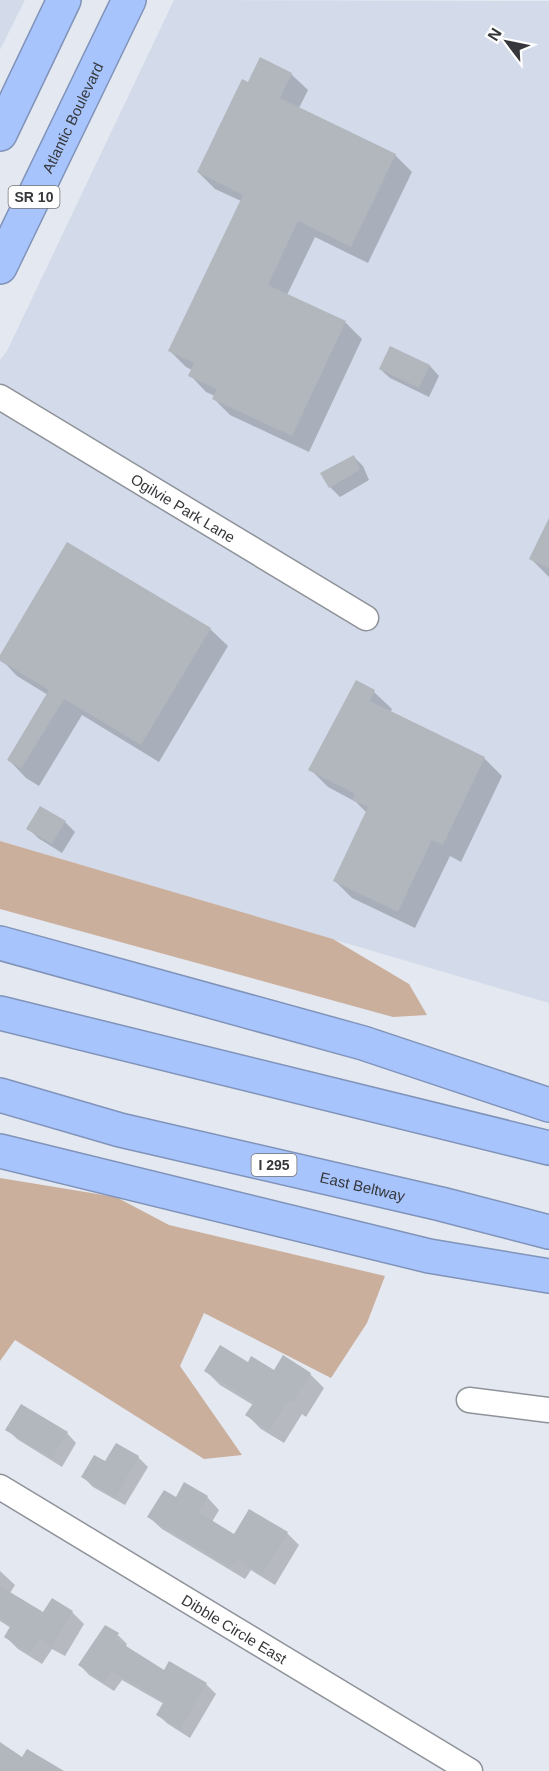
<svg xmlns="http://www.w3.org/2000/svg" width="549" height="1771" font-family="Helvetica,sans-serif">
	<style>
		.built { fill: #d3dae9 }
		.green { fill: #cbaf9d }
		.shadow { fill: #0003 }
		.building { fill: #b2b6bd }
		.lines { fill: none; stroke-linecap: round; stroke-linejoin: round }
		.street-casing { stroke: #8e9299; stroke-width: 27 }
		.highway-casing { stroke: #8093b9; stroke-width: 36 }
		.street { stroke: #fff; stroke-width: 24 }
		.highway { stroke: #a8c4fd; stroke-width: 33 }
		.labels { text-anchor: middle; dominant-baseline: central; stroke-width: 5; stroke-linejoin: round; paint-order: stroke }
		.shield { fill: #fff; stroke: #727375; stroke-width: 1.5 }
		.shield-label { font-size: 14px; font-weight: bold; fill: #35373a }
		.street-label { font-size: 15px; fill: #35373a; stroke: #fff }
	</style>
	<rect width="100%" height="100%" fill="#e4e8f0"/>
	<!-- built -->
	<g class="built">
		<polygon points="0,0 25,0 0,50"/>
		<polygon points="174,0 549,1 549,1003 0,841 0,360 7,351"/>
	</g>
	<!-- green -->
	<g class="green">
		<polygon points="0,841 333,939 409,984 427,1015 393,1017 0,909"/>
		<polygon points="0,1178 116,1197 169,1225 385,1276 367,1323 331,1378 204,1313 180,1366 242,1455 204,1459 15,1340 0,1361"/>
	</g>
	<!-- shadow -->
	<g class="shadow">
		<polygon points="291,74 308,90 299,108 395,155 412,172 368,263 315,237 287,295 346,323 362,339 309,452 230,415 214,399 215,396 206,392 190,375 192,370 186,367 170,351 241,201 215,189 198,172 249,84"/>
		<polygon points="390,348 430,366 439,376 429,397 390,378 380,369"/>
		<polygon points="354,457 363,466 369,480 340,497 330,487"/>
		<polygon points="549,521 549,577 531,559"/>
		<polygon points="210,629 228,646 159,762 82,715 39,786 26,778 9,760 48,695 17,676 0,658"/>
		<polygon points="356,682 374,692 392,709 390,713 484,758 502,776 461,862 450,856 415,928 352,898 335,881 367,813 356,802 328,787 310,769"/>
		<polygon points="65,822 75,832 62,853 38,838 28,828"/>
		<polygon points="284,1357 310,1374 324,1388 306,1417 302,1414 284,1443 261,1429 247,1415 253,1405 220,1385 206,1371 248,1364 274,1372"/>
		<polygon points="7,1429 67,1433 76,1443 62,1467 17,1439"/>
		<polygon points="138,1457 148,1467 125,1505 93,1487 83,1477 106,1463"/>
		<polygon points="207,1497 219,1510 212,1522 234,1536 287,1533 299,1545 275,1585 251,1570 245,1579 162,1529 149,1517 176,1499"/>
		<polygon points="0,1571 15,1585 10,1593 44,1614 52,1600 72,1612 84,1624 65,1656 52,1649 42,1664 18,1649 6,1637 11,1628 0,1621"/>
		<polygon points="118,1635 127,1644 125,1648 164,1672 206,1684 216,1694 190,1738 168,1724 158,1715 164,1704 122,1680 114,1691 89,1675 80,1665"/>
	</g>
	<!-- building -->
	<g class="building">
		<polygon points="260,57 292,73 280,98 396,154 351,247 298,221 268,285 346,321 292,436 212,399 217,389 188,376 194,363 168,351 243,195 197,172 242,79 248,82"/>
		<polygon points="390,346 430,365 419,388 379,369"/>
		<polygon points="354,455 360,470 329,488 320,473"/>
		<polygon points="549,518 549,569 529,559"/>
		<polygon points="67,542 211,628 141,745 64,699 21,769 7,760 49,690 0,661 0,655"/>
		<polygon points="356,680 375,690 370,701 485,757 443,845 432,840 398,912 333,881 368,807 352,800 355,794 308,770"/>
		<polygon points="40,806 66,821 52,844 26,829"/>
		<polygon points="220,1345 248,1362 251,1356 274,1370 283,1355 311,1373 292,1403 288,1401 269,1430 245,1415 254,1402 204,1371"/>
		<polygon points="21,1404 68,1432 52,1458 5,1430"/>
		<polygon points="116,1443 139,1456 115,1497 81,1477 94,1455 105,1461"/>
		<polygon points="184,1482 208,1496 198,1512 234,1534 249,1509 288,1532 262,1574 238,1559 232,1567 147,1517 164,1490 176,1497"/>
		<polygon points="0,1586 43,1612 52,1598 73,1611 52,1646 40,1638 30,1653 4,1637 11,1625 0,1618"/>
		<polygon points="105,1625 119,1633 115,1639 164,1670 169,1661 207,1683 180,1729 156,1715 164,1701 111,1671 104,1682 78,1665"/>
		<polygon points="0,1742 22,1757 27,1749 64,1771 0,1771"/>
	</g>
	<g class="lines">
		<defs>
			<g id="street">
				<path id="s1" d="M0,397L366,618"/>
				<polyline points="469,1400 549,1410"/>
				<path id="s2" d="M0,1487L470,1771"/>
			</g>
			<g id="highway">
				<polyline points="0,134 64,0"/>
				<path id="s3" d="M0,267L129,0"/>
				<polyline points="0,943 363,1043 549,1105"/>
				<polyline points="0,1013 549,1148"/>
				<path id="s4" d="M0,1095L120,1130L441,1204L549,1232"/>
				<polyline points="0,1151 429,1256 549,1276"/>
			</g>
		</defs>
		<!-- street casing -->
		<use href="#street" class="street-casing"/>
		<!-- highway casing -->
		<use href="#highway" class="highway-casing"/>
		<!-- street -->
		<use href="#street" class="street"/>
		<!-- highway -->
		<use href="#highway" class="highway"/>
	</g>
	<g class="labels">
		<!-- shield labels -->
		<g class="shield">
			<rect x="8.5" y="186" width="51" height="22" rx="4.5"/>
			<rect x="251.5" y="1154" width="45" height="22" rx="4.5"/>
		</g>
		<g class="shield-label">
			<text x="34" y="197">SR 10</text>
			<text x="274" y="1165">I 295</text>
		</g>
		<!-- street labels -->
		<g class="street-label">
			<text stroke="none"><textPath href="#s3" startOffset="166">Atlantic Boulevard</textPath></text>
			<text stroke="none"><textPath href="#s1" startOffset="214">Ogilvie Park Lane</textPath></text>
			<text stroke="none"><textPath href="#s4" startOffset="374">East Beltway</textPath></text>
			<text stroke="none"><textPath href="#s2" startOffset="274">Dibble Circle East</textPath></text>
		</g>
	</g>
	<!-- north arrow -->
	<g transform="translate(507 42) rotate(302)" stroke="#ffffff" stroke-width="4.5" paint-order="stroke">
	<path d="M0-4.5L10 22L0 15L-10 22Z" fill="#35373a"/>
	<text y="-9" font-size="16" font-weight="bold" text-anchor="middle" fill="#35373a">N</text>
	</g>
</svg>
